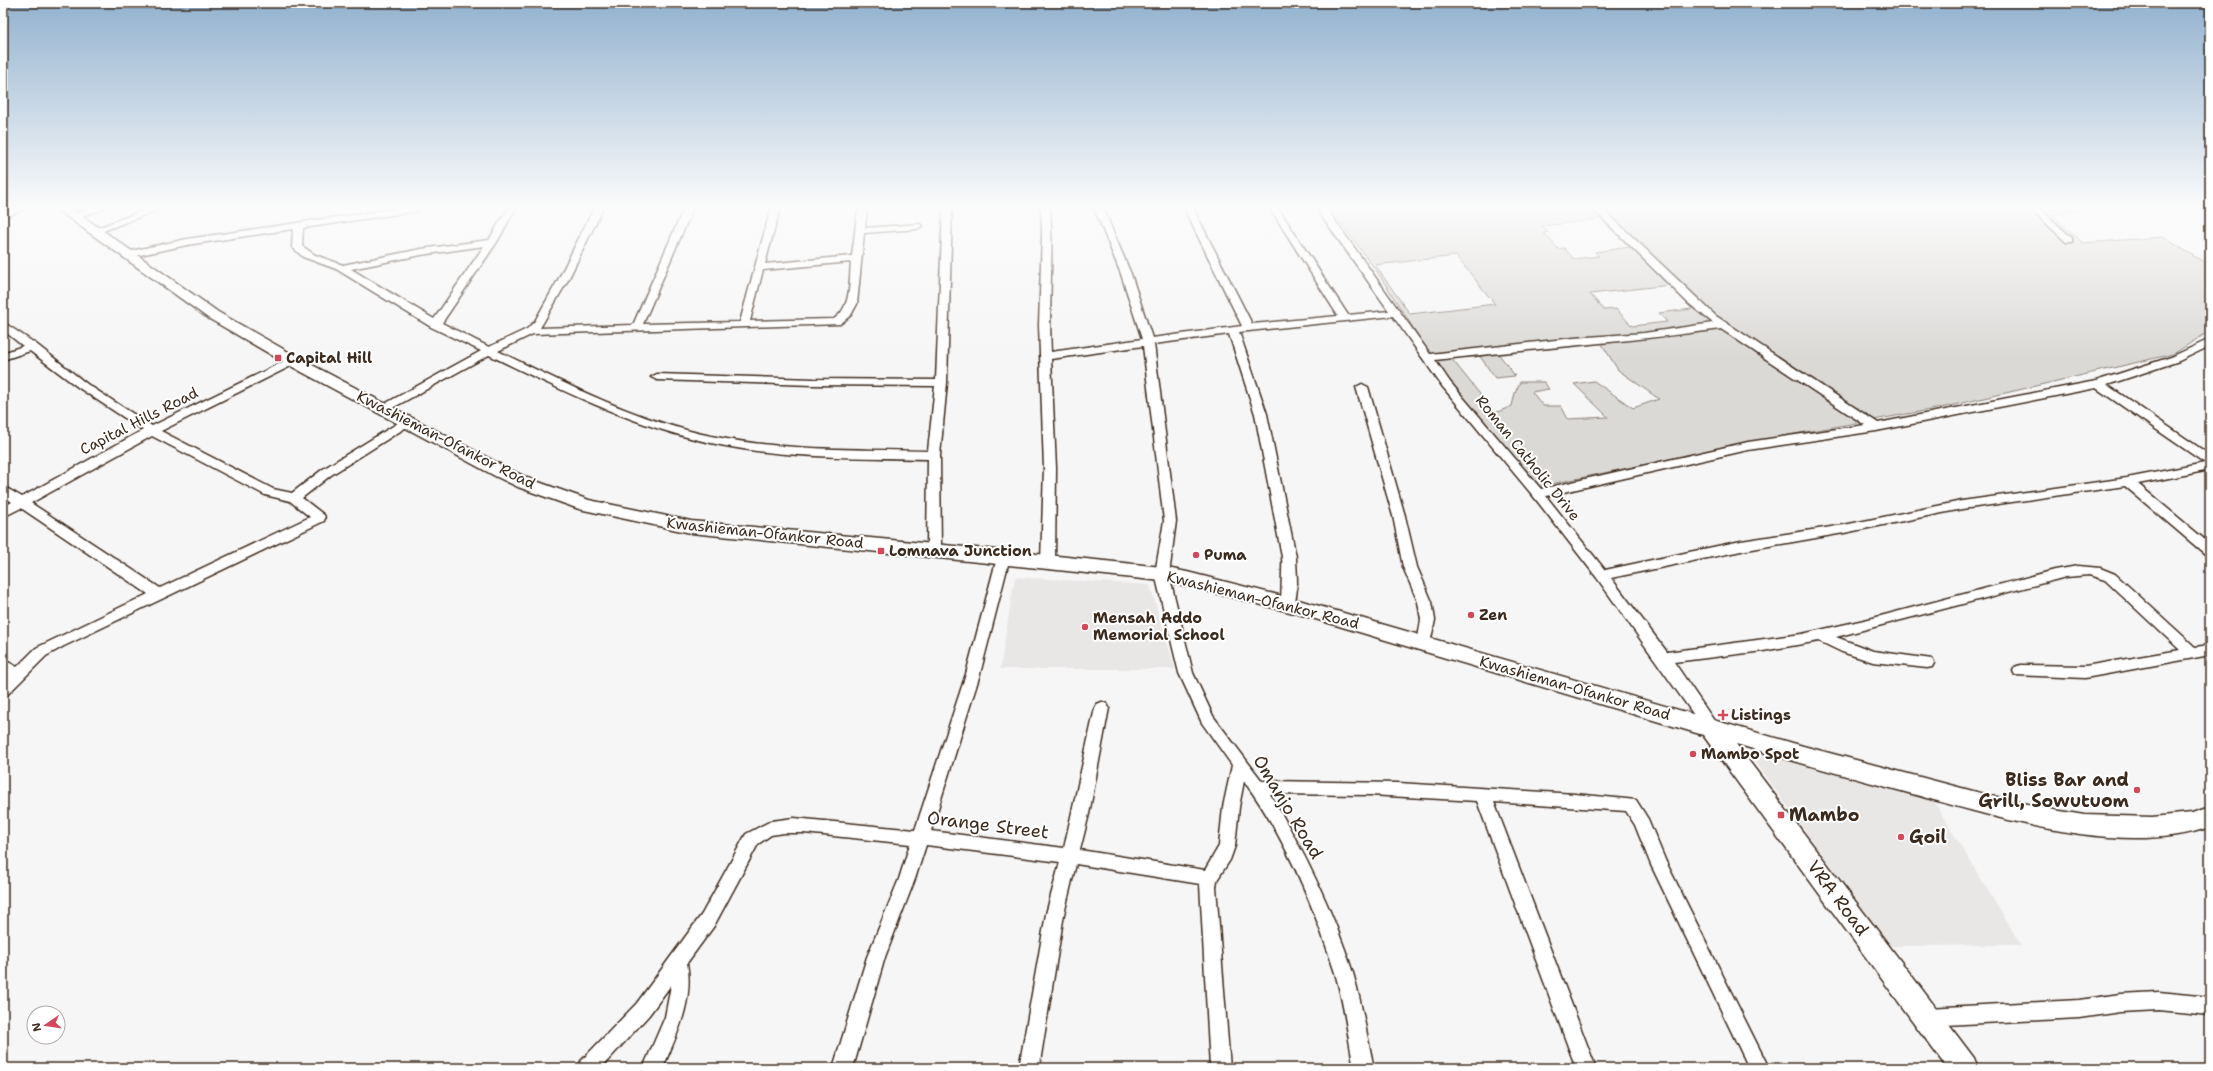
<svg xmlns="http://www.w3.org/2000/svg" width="2213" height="1071" font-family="'Shantell Sans',sans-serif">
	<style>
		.built { fill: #e9e7e6 }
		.green { fill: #dbd9d6; stroke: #8b827a; fill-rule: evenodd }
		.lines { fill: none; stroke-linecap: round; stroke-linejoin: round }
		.street-casing { stroke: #3b2a1e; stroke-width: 3 }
		.secondary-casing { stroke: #3b2a1e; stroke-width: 3 }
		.street { fill: #fff; fill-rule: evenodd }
		.secondary { fill: #fff; fill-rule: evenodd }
		.poi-dot { fill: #d1495b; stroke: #fff; stroke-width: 1.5 }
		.labels { text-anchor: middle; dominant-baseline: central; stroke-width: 4; stroke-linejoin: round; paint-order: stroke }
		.poi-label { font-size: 15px; font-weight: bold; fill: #3b2a1e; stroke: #fff; text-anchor: start }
		.street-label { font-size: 15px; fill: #3b2a1e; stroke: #fff }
		.near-poi-label { font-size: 18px; font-weight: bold; fill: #3b2a1e; stroke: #fff; text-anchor: start }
		.near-street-label { font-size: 18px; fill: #3b2a1e; stroke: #fff }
	</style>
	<rect width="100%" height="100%" fill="#f7f6f6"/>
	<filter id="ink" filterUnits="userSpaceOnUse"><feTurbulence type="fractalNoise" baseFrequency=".025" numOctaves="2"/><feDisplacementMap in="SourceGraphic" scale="8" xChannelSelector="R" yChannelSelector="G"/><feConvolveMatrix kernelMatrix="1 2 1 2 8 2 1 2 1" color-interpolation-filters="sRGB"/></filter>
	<g filter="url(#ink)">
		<!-- built -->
		<g class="built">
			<polygon points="1015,577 1150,585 1175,669 1000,669"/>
			<polygon points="1746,749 1932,798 2021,945 1888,946"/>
		</g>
		<!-- green -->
		<path class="green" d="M1330,208H2046L2049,210L2082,208L2085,209L2052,215L2083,243L2163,237L2210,266V331L2173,354L1941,408L1783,436L1536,487L1435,362L1378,273ZM1601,219L1630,247L1595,252L1599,256L1574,259L1564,248L1558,249L1544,233L1548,232L1542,226ZM1456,256L1495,304L1410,314L1375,265ZM1670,285L1692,309L1659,313L1667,322L1632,326L1616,309L1604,310L1590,294ZM1600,341L1618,370L1659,399L1633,408L1594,381L1574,384L1608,417L1568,419L1561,406H1543L1532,392L1549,389L1544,382H1520L1515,393L1512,406L1495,413L1451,358L1479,355L1495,378L1515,376L1498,353Z"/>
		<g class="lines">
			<defs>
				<g id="street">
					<polygon points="14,208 27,208 3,218 3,212"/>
					<polygon points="91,208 105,208 74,219 69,216"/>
					<polygon points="149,208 162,208 98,233 95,234 90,231"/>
					<path d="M400,208H422L417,211L303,228L302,246L315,255L343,265L421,249L489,240L508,208H516L497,242L442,323L489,347L527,329L535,321L558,280L594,208H603L568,280L540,328L633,325L684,208H693L643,324L740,322L771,208H780L765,264L852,256L858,208H867L865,228L920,224L922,226L917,229L864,233L857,304L851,315L840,324L533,334L498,351C566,384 636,420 711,436C782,451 856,449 928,451L935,386L814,385L657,380L651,377L657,374L814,379L936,380L943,208H952L947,383L940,455L941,551L939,554H929L927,551L928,459C856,457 782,459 711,443C633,426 561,390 489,355L387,411H379L377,409L379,407L481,351L431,327L336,269L303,257L292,247L293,229L187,245L126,258L121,255L126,252L187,239ZM484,246L434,319L351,269L421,255ZM851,262C849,282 852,307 834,319L750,321L763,270Z"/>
					<path d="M1041,208H1050C1054,256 1048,304 1051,352L1142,339L1121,274L1094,208H1103L1131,274L1152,338L1242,326L1184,208H1193L1252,324L1338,316L1270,208H1278L1348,315L1389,311L1316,208H1326L1430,354L1574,338L1644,333L1713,323L1687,302L1592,208H1602L1716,316L1878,423L2096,381L2171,357L2210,339V346L2179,361L2107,385L2210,455V470L2138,484L2210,544V556L2205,554L2125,486L1962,509L1844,533L1741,551L1611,578L1667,652L1802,634L1873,618L2055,570L2078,566L2100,568L2115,574L2195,647L2210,645V655L2085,678L2015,675L2013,671L2015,667L2020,665L2085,666L2180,650L2105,580L2089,575L2066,577L1836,637L1873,651L1932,659L1934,663L1932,667L1927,668L1873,662L1842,652L1819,641L1763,651L1674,662L1719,728L1716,732L1711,734L1706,732L1597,578L1534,497L1442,386L1393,316L1239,332L1267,414L1296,557C1296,572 1300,594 1292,608H1282C1280,603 1283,566 1282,557L1255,414L1229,334L1154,344L1176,521L1169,574L1193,673L1213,716L1262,781L1398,783L1575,794L1636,800L1648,819L1666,862L1769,1068H1749L1651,865L1635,825L1626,811L1494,802L1596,1068H1576L1477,801L1370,795L1270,794C1304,851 1333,910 1353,973C1362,1004 1367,1037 1374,1068H1354C1348,1037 1344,1003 1335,973C1314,906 1286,838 1244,781L1239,807L1235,846L1230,860L1217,880L1216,887L1230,1068H1210L1200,884L1076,864L1064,914L1039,1068H1019L1046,914L1060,862L926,845L915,879L885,957L853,1068H833L867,957L899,879L910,844L804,833H784L771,835L758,844L714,926L687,963C694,1001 677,1034 663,1068H643L665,1017L671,985L649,1015L601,1068H578L581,1061L637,1003L702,914L746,834L771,821L794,818L915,830L966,674L998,554H1008L1010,557L980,674L931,831L1064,848L1095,708L1097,704L1102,702L1107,704L1109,708L1089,814L1080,850L1205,870L1219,846L1223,807L1232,765L1202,723L1179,673L1155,574L1164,521L1143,346L1051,359L1056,468L1055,562L1053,565H1043L1041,562L1044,468L1039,325L1042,233ZM1721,329L1865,425L1748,442L1541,489L1450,382L1435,360C1530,349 1626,342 1721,329ZM2096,388L2205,463L2127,478L1962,501L1844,525L1741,541L1605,570L1546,496L1748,450L1876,431Z"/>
					<polygon points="2030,208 2039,208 2072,238 2072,242 2066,242"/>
					<path d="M3,322L36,344L87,384L152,426L289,359H297L299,361L297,363L161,431L273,489L292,493L323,469L403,420L407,419L413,423L331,475L302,498L324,515L325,518L324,521L64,646L46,656L8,694L3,696V681L8,676L3,672V659L17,667L36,648L148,594L21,508L3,517V507L12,502L3,496V486L22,497L143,430L79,388L30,351L3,360V353L23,346L3,330ZM152,436L265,495L290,501L310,517L160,588L31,503Z"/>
					<polygon points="1362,384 1368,387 1405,516 1417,567 1432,602 1435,620 1429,648 1424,649 1419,648 1417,644 1421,620 1418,602 1403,567 1393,516 1356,387"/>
					<polygon points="2159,992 2210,997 2210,1015 2159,1010 2120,1012 2079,1018 1927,1026 1920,1023 1918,1017 1920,1011 1927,1008 2079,1000 2120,994"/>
				</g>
				<path id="secondary" d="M55,208H71L218,312L299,358L507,468L530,479L589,500L691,521L1048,555L1162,567L1187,572L1302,601L1803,746L1988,795L2054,810L2084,815L2152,817L2192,813L2210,807V827C2122,857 2003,819 1916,795C1856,779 1796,762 1736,744L1974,1058L1978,1068H1947L1703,735L1302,615L1187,586L1162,581L1048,569L691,533L579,509L518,487L495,476L287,364L208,318Z"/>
			</defs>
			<!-- street casing -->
			<use href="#street" class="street-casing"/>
			<!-- secondary casing -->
			<use href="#secondary" class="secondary-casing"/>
			<!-- street -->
			<use href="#street" class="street"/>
			<!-- secondary -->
			<use href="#secondary" class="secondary"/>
		</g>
	</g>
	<!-- sky -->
	<linearGradient id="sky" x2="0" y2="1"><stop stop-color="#93b2cf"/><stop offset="0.58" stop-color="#fbfbfb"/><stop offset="1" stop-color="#fbfbfb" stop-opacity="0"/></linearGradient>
	<rect width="2213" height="358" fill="url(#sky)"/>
	<!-- markers -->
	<g class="poi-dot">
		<rect x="274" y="354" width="8" height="8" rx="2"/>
		<rect x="877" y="547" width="8" height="8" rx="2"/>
		<circle cx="1196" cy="555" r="4"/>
		<circle cx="1471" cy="615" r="4"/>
		<circle cx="1085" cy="627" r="4"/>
		<path d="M1721 709h4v4h4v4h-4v4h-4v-4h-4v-4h4z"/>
		<circle cx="1693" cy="754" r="4"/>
		<circle cx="2137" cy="790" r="4"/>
		<rect x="1777" y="811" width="8" height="8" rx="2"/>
		<circle cx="1901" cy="837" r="4"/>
	</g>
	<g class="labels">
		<!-- poi labels -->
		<g class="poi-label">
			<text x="286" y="358">Capital Hill</text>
			<text x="889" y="551">Lomnava Junction</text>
			<text x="1204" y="555">Puma</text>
			<text x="1479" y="615">Zen</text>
			<text x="1093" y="618">Mensah Addo<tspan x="1093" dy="17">Memorial School</tspan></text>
			<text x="1731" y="715">Listings</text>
			<text x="1701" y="754">Mambo Spot</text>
		</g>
		<!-- street labels -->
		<g class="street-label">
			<text transform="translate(139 421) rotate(-27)">Capital Hills Road</text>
			<text transform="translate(446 440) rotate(27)">Kwashieman-Ofankor Road</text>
			<text transform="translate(1528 458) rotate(51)">Roman Catholic Drive</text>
			<text transform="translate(765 533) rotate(6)">Kwashieman-Ofankor Road</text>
			<text transform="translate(1263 600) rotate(14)">Kwashieman-Ofankor Road</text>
			<text transform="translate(1575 688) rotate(16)">Kwashieman-Ofankor Road</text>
		</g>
		<!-- near-poi labels -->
		<g class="near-poi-label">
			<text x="2129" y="780" text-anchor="end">Bliss Bar and<tspan x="2129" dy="21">Grill, Sowutuom</tspan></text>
			<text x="1789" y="815">Mambo</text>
			<text x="1909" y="837">Goil</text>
		</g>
		<!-- near-street labels -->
		<g class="near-street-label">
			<text transform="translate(1288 807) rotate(59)">Omanjo Road</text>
			<text transform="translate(988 825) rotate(7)">Orange Street</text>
			<text transform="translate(1838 898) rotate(53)">VRA Road</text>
		</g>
	</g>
	<!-- margin -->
	<rect width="2213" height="1071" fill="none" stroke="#fff" stroke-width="16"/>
	<rect x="8" y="8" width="2197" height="1055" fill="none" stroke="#3b2a1e" stroke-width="1.5" filter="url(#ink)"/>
	<!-- north arrow -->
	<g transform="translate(46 1025) rotate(257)"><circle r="19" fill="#ffffff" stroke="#b1aaa5"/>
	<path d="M0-3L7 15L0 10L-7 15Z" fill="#d1495b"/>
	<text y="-6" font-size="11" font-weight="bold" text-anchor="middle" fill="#3b2a1e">N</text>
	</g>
</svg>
